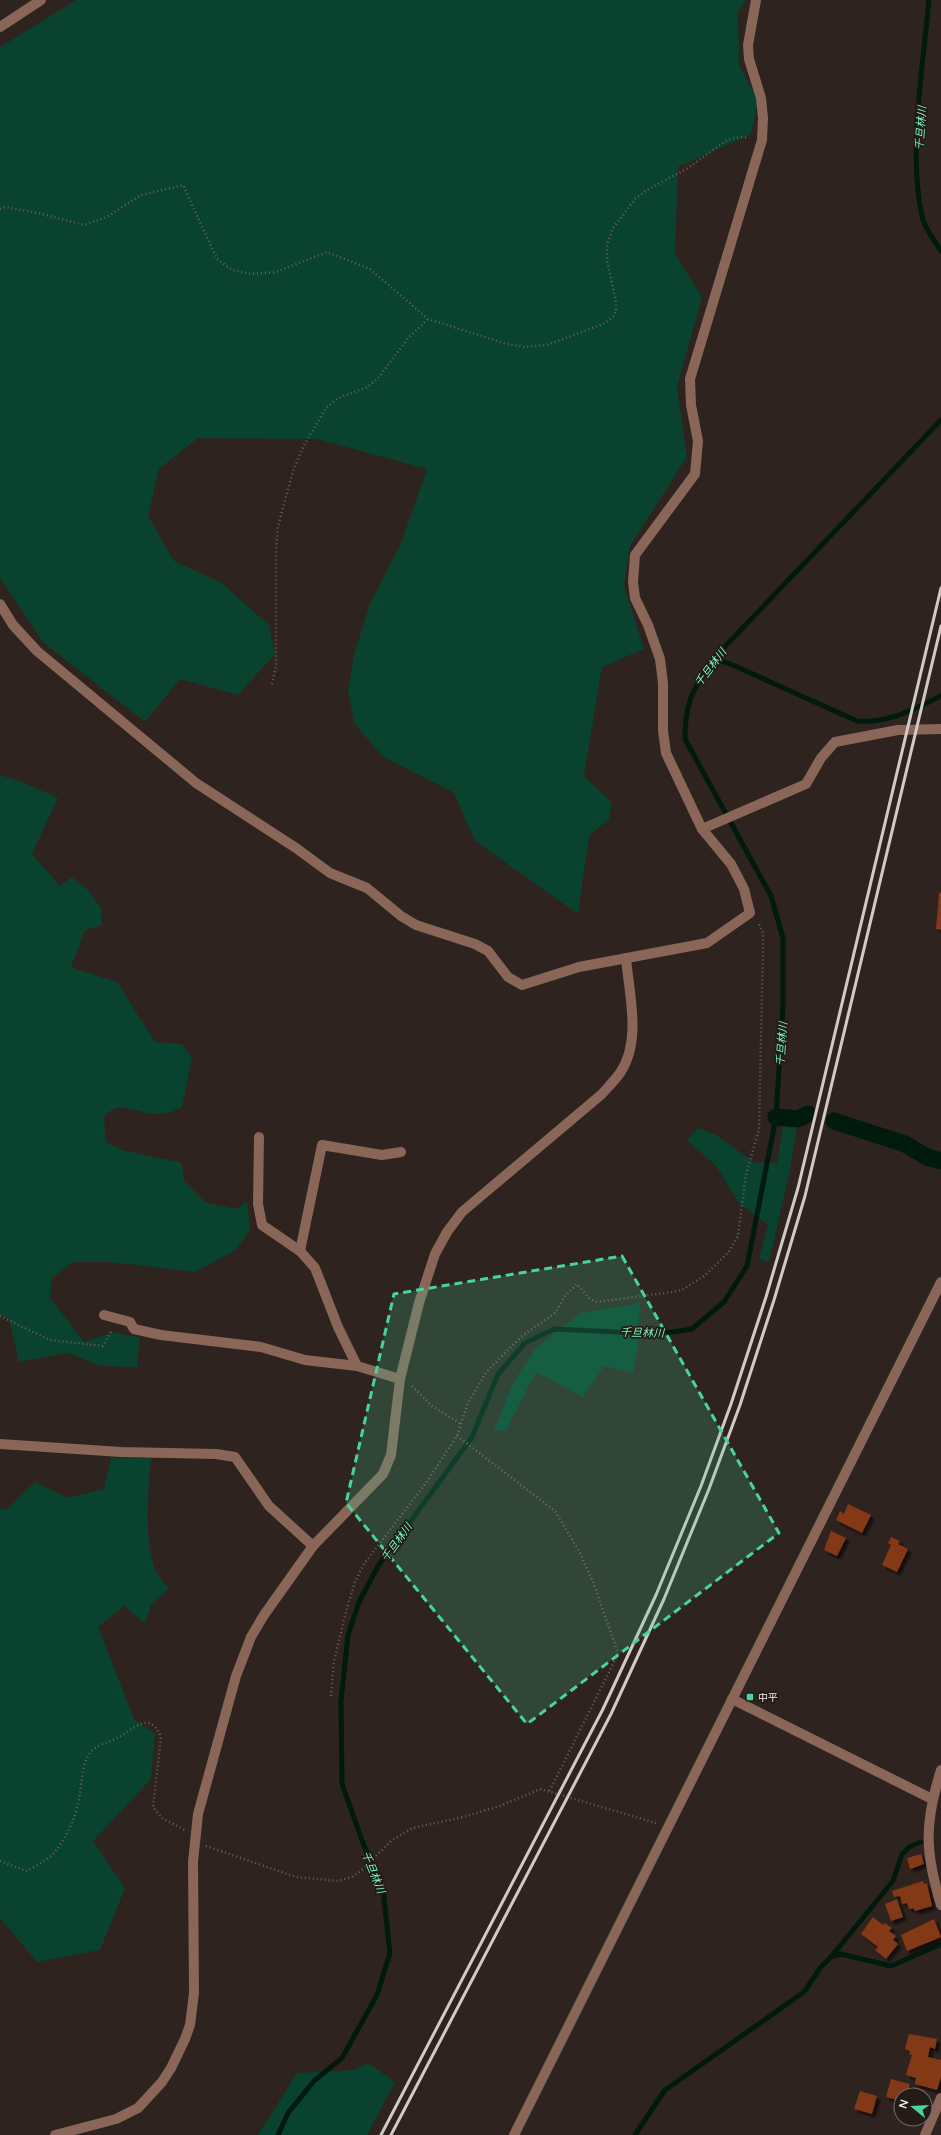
<svg xmlns="http://www.w3.org/2000/svg" width="941" height="2135" font-family="Lato,'Noto Sans JP',sans-serif">
	<style>
		.green { fill: #09422e }
		.lines { fill: none; stroke-linecap: round; stroke-linejoin: round }
		.stream { stroke: #001a0e; stroke-width: 5 }
		.canal { stroke: #001a0e; stroke-width: 17 }
		.building { fill: #833914; filter: url(#shadow) }
		.path { stroke: #6a605d; stroke-width: 2.5; stroke-dasharray: 1 3; stroke-linecap: butt }
		.minor { stroke: #896657; stroke-width: 10 }
		.rail { stroke: #d1cac7; stroke-width: 3 }
		.marked { fill: #47d49e; fill-opacity: 0.2; stroke: #47d49e; stroke-width: 3; stroke-dasharray: 8 5; stroke-linejoin: round }
		.poi-dot { fill: #47d49e; stroke: #241a16; stroke-width: 1.5 }
		.labels { text-anchor: middle; dominant-baseline: central; stroke-width: 3.5; stroke-linejoin: round; paint-order: stroke }
		.poi-label { font-size: 10px; fill: #f3ece9; stroke: #241a16; text-anchor: start }
		.water-label { font-size: 11px; font-style: italic; fill: #76fcc4; stroke: #241a16 }
	</style>
	<defs>
		<filter id="shadow"><feDropShadow dx="3.5" dy="3.5" stdDeviation="1" flood-color="#0009"/></filter>
	</defs>
	<rect width="100%" height="100%" fill="#2e231f"/>
	<!-- green -->
	<g class="green">
		<polygon points="76,0 746,0 738,12 739,65 758,101 751,134 678,167 675,254 702,297 677,387 687,457 630,546 624,586 644,649 602,667 584,776 612,803 609,819 589,836 578,914 475,841 454,793 382,756 354,723 348,692 354,655 369,606 401,543 427,469 317,439 198,438 159,469 148,516 174,561 220,582 269,625 275,654 238,695 180,679 145,722 44,643 0,578 0,47"/>
		<path d="M0,775L20,781L58,798L32,854L60,886L72,877L89,891L101,908L102,925L85,930L71,967L117,982L155,1042L182,1044L192,1057L182,1108C176,1110 168,1114 161,1114C140,1116 120,1097 104,1117L106,1142L122,1150L182,1163L184,1181L205,1202L236,1209L247,1201L250,1230L236,1250L195,1272L110,1262H73L52,1278L50,1298L84,1342L114,1332L140,1338L137,1367L100,1366L68,1353L19,1362L9,1319L0,1315Z"/>
		<polygon points="783,1126 797,1126 790,1170 769,1262 759,1259 768,1225 740,1204 716,1166 687,1140 698,1128 716,1135 755,1163 777,1163"/>
		<polygon points="640,1303 638,1348 633,1373 604,1366 583,1397 536,1372 506,1431 494,1430 513,1383 535,1349 581,1313"/>
		<path d="M111,1457L151,1458C148,1492 144,1532 154,1566C156,1573 164,1582 169,1589L151,1605L145,1623L124,1606L98,1627L134,1719L155,1734L151,1779L93,1841L125,1888L100,1950L37,1962L0,1918V1510L7,1509L35,1482L68,1498L104,1489Z"/>
		<polygon points="368,2063 395,2082 367,2135 258,2135 297,2073 354,2070"/>
	</g>
	<g class="lines">
		<!-- stream -->
		<g class="stream">
			<path d="M929,0C923,65 908,153 922,216C924,228 935,241 941,251"/>
			<path d="M714,658L735,666L857,721C887,724 914,709 941,696"/>
			<polyline points="831,1957 841,1954 891,1966 941,1944"/>
			<path d="M278,2135L288,2113L314,2081L342,2058L377,1995L390,1953L383,1890L363,1843L342,1784L341,1701L348,1635L359,1602L378,1566L472,1437L498,1374L525,1343L554,1329L660,1334L692,1329L724,1302L747,1266L776,1117L783,1006V938L771,896L685,739C685,700 693,690 714,658L941,420"/>
			<polyline points="635,2135 665,2090 804,1992 821,1967 831,1957 893,1881 902,1854 909,1847 921,1842"/>
		</g>
		<!-- canal -->
		<g class="canal">
			<polyline points="776,1117 798,1119 808,1114"/>
			<polyline points="834,1121 905,1144 927,1157 941,1161"/>
		</g>
	</g>
	<!-- building -->
	<g class="building">
		<polygon points="939,893 941,893 941,930 936,929"/>
		<polygon points="848,1504 871,1515 862,1533 836,1520 840,1511 844,1514"/>
		<polygon points="831,1531 846,1538 837,1556 824,1550"/>
		<polygon points="891,1537 900,1541 898,1544 908,1549 897,1572 882,1565 891,1545 888,1543"/>
		<polygon points="921,1854 924,1864 910,1869 907,1858"/>
		<polygon points="923,1881 924,1884 927,1883 932,1906 915,1911 913,1908 909,1909 907,1903 902,1904 900,1896 894,1897 892,1891"/>
		<polygon points="897,1899 903,1917 891,1921 885,1904"/>
		<polygon points="873,1917 883,1925 885,1923 892,1928 889,1931 896,1936 893,1940 898,1944 886,1959 875,1950 878,1947 861,1934"/>
		<polygon points="934,1919 941,1937 907,1951 901,1935"/>
		<polygon points="909,2034 937,2039 935,2049 930,2047 928,2057 941,2060 941,2077 937,2090 915,2084 916,2078 906,2075 912,2055 909,2054 910,2051 905,2049"/>
		<polygon points="891,2079 910,2084 907,2095 901,2095 901,2101 886,2097"/>
		<polygon points="860,2091 877,2096 872,2114 854,2109"/>
	</g>
	<g class="lines">
		<!-- path -->
		<g class="path">
			<polyline points="0,209 5,207 38,213 84,225 107,217 141,195 183,185 217,259 232,270 251,274 276,272 327,252 370,269 428,319 504,343 524,347 547,345 603,324 612,318 616,312 616,302 607,260 607,245 613,228 635,199 645,191 688,168 727,140 740,137 749,138"/>
			<polyline points="272,684 276,666 276,550 278,526 293,471 303,447 326,408 338,398 368,387 379,377 409,337 428,319"/>
			<polyline points="0,1316 50,1340 103,1346 112,1330"/>
			<polyline points="412,1386 432,1406 461,1424"/>
			<polyline points="457,1436 555,1511 579,1551 593,1582 617,1650 617,1656 549,1792"/>
			<polyline points="331,1696 334,1661 347,1608 355,1582 364,1564 426,1483 457,1436 468,1403 487,1371 522,1336 555,1313 565,1296 577,1284 590,1299 597,1302 672,1292 682,1290 704,1276 728,1253 738,1236 746,1175 759,1129 763,948 763,933 758,922"/>
			<polyline points="206,1846 296,1877 338,1881 352,1877 363,1869 392,1840 413,1828 463,1817 500,1806 540,1789 656,1823"/>
			<path d="M0,1861L26,1871C34,1867 45,1862 52,1855C67,1839 77,1815 80,1793C82,1780 82,1766 89,1754C95,1745 108,1743 117,1738C133,1730 150,1709 161,1737L153,1807L162,1818L185,1830"/>
		</g>
		<!-- minor -->
		<g class="minor">
			<polyline points="0,27 41,0"/>
			<polyline points="0,604 13,625 37,651 196,783 296,848 330,873 367,888 401,916 416,925 475,944 488,951 508,977 522,985 579,967 707,943 750,913 744,889 731,864 702,829 666,753 663,731 663,683 660,659 648,625 635,598 633,582 635,555 695,474 698,441 691,405 690,379 762,140 763,118 761,98 749,59 748,45 756,0"/>
			<polyline points="702,829 806,784 821,758 835,742 898,730 941,729"/>
			<polyline points="259,1137 258,1204 262,1225 300,1251 315,1268 338,1327 357,1366"/>
			<polyline points="300,1251 322,1145 382,1155 401,1152"/>
			<polyline points="104,1315 130,1322 134,1329 161,1335 261,1347 305,1360 357,1366 400,1379"/>
			<polyline points="0,1444 121,1452 216,1454 235,1457 269,1506 313,1546"/>
			<polyline points="732,1699 932,1799"/>
			<path d="M941,1770C924,1823 925,1853 941,1905"/>
			<path d="M55,2135L116,2119L138,2108L162,2082L171,2068L185,2039L190,2025L194,1993L193,1862L198,1814L236,1676L251,1637L264,1615L313,1546L383,1474L391,1455L400,1379L419,1303L435,1254L447,1232L462,1212L602,1094C608,1087 615,1080 620,1073C642,1041 629,994 626,958"/>
			<polyline points="514,2135 941,1282"/>
			<polyline points="925,2135 941,2098"/>
		</g>
		<!-- rail -->
		<g class="rail">
			<polyline points="381,2135 603,1709 656,1595 701,1486 731,1404 766,1297 798,1188 941,588"/>
			<polyline points="391,2135 611,1714 664,1599 709,1489 740,1405 774,1300 805,1196 941,626"/>
		</g>
	</g>
	<!-- marked area -->
	<path class="marked" d="M622,1256L779,1533L527,1724L346,1503L394,1294Z"/>
	<!-- markers -->
	<rect class="poi-dot" x="746" y="1693" width="8" height="8" rx="2"/>
	<g class="labels">
		<!-- poi labels -->
		<g class="poi-label">
			<text x="758" y="1697">中平</text>
		</g>
		<!-- water labels -->
		<g class="water-label">
			<text transform="translate(920 128) rotate(-86)">千旦林川</text>
			<text transform="translate(710 667) rotate(-53)">千旦林川</text>
			<text transform="translate(781 1044) rotate(-86)">千旦林川</text>
			<text transform="translate(642 1332) rotate(1)">千旦林川</text>
			<text transform="translate(396 1542) rotate(-54)">千旦林川</text>
			<text transform="translate(374 1872) rotate(68)">千旦林川</text>
		</g>
	</g>
	<!-- north arrow -->
	<g transform="translate(913 2107) rotate(288)"><circle r="19" fill="#241a16" stroke="#776e6a"/>
	<path d="M0-3L7 15L0 10L-7 15Z" fill="#47d49e"/>
	<text y="-6" font-size="11" font-weight="bold" text-anchor="middle" fill="#f3ece9">N</text>
	</g>
</svg>
